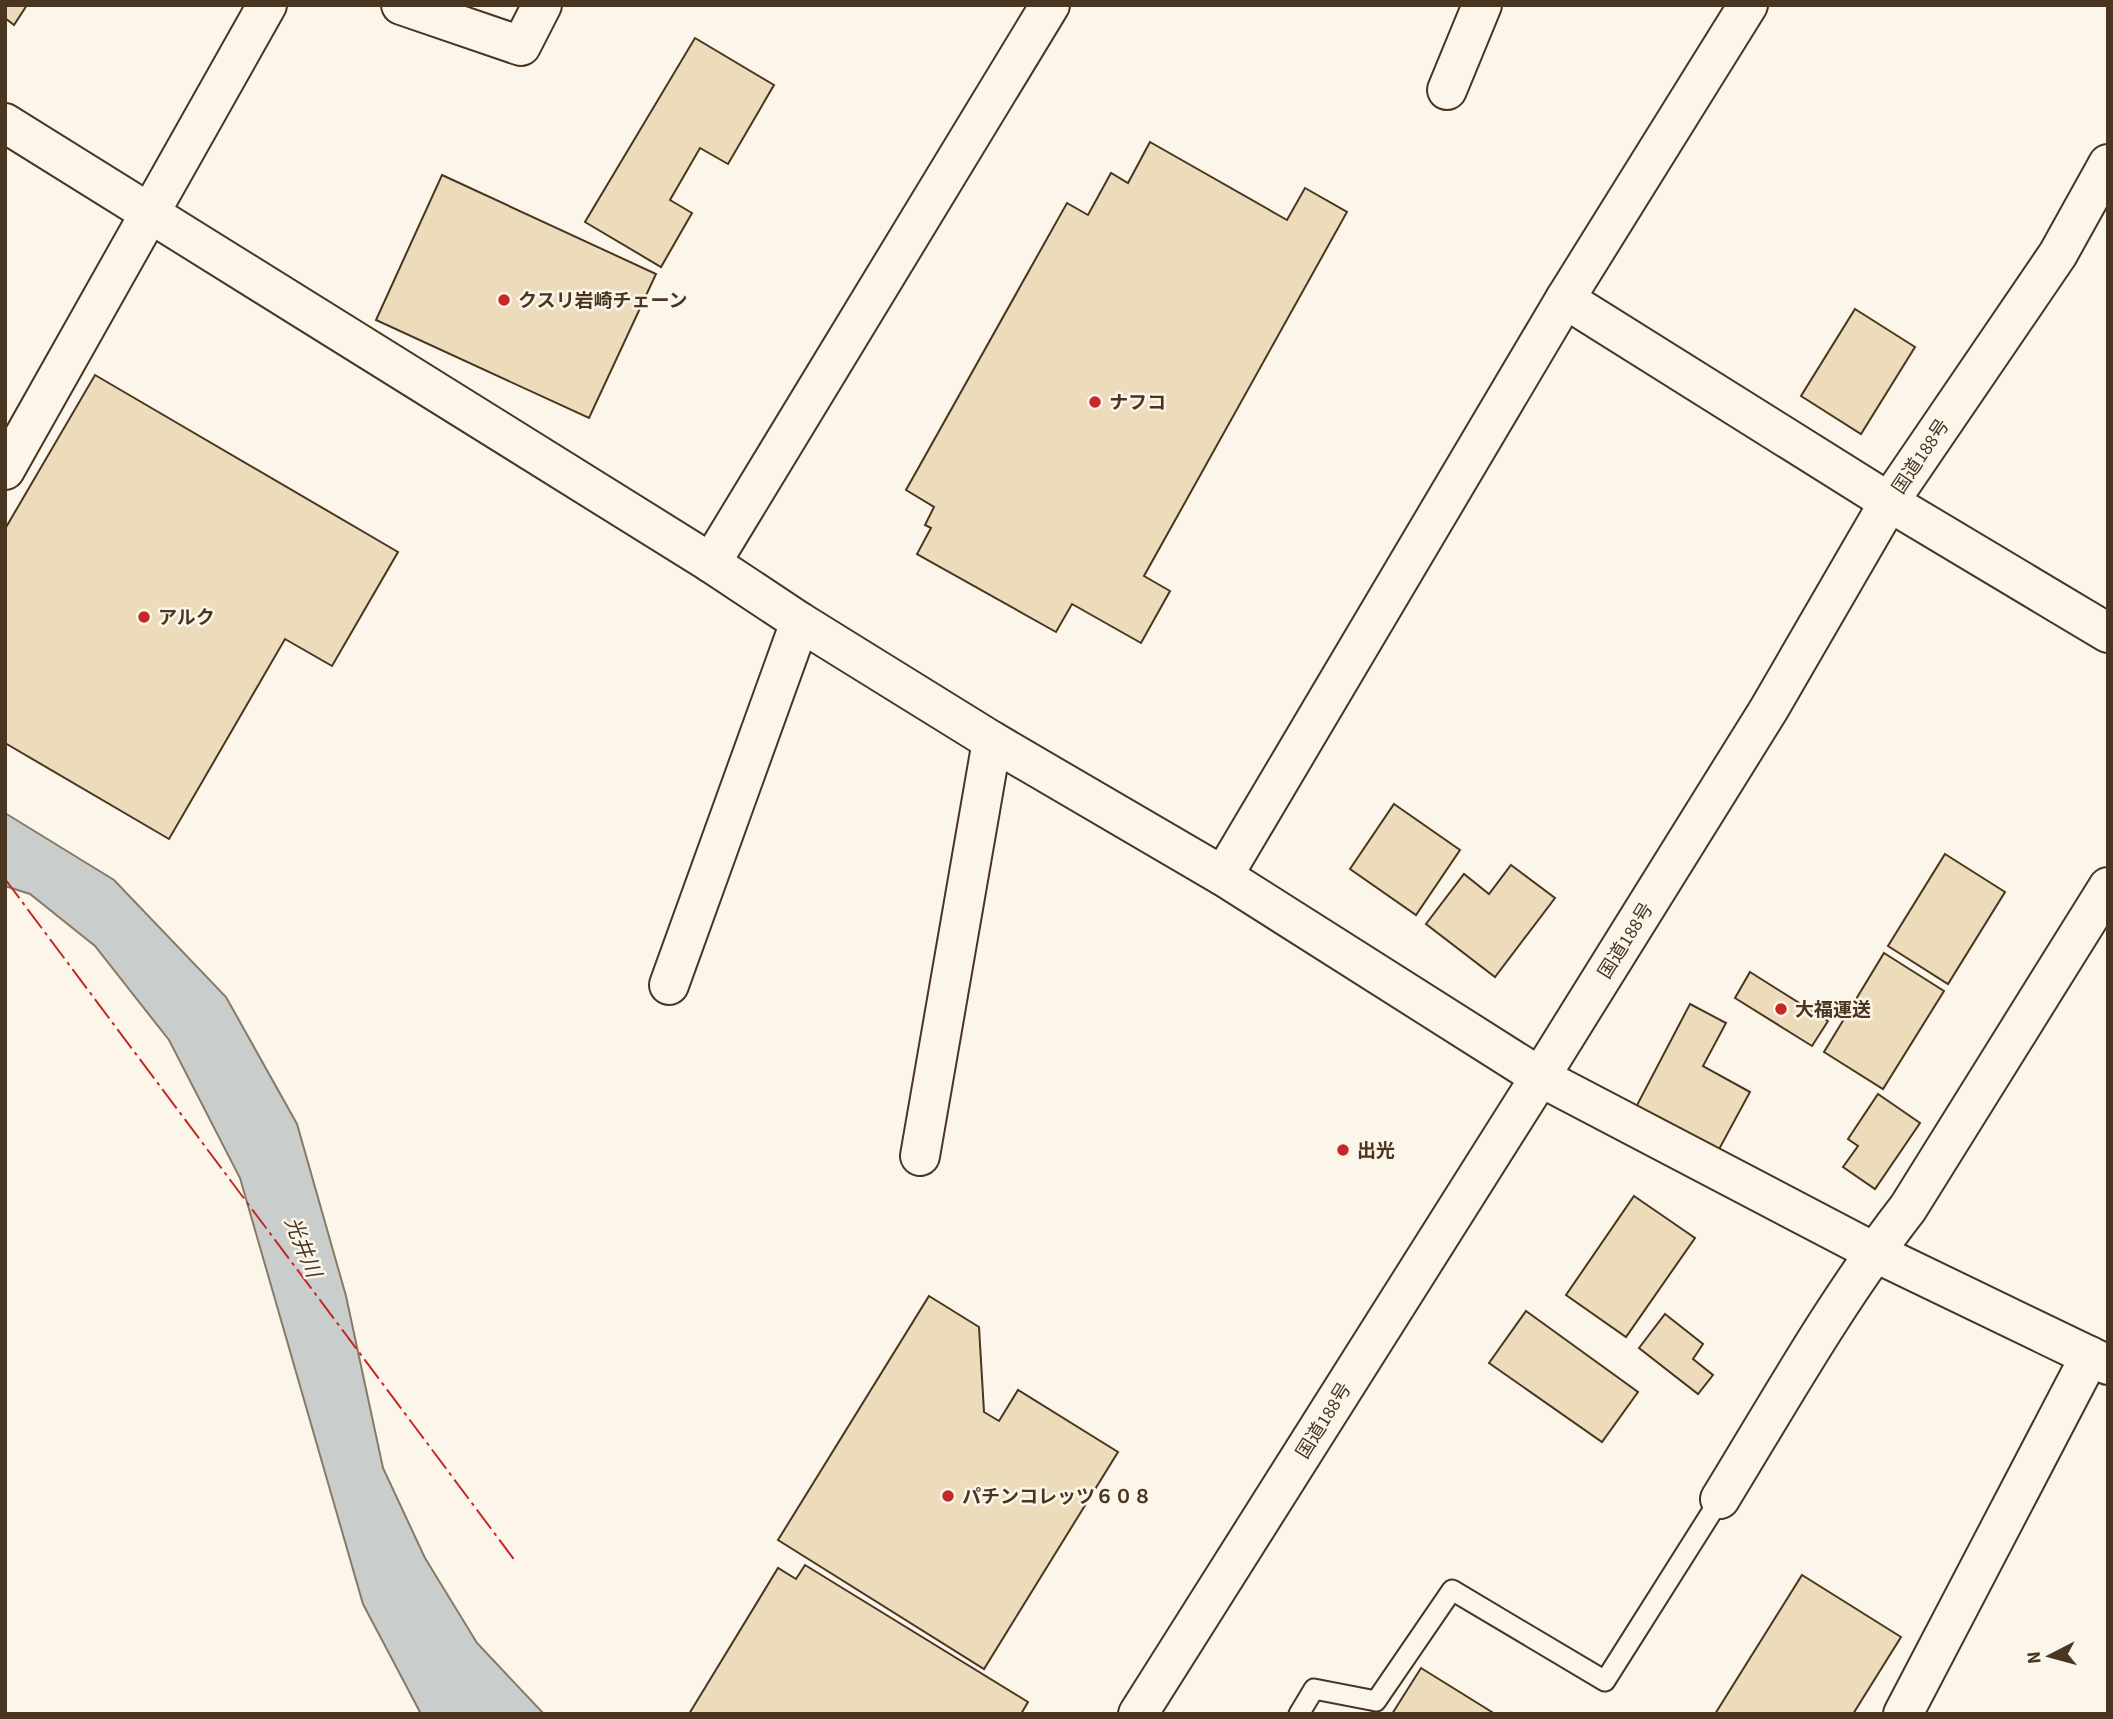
<svg xmlns="http://www.w3.org/2000/svg" width="2113" height="1719" font-family="'Source Sans 3','Noto Sans JP',sans-serif">
<style>
.water{fill:#c9cecd;stroke:#887966;stroke-width:2}
.building{fill:#ecdcbc;stroke:#4a3520;stroke-width:2}
.lines{fill:none;stroke-linecap:round;stroke-linejoin:round}
.service-casing{stroke:#4a3520;stroke-width:23}
.minor-casing{stroke:#4a3520;stroke-width:42}
.tertiary-casing{stroke:#4a3520;stroke-width:42}
.trunk-casing{stroke:#4a3520;stroke-width:42}
.service{stroke:#fbf6e9;stroke-width:19}
.minor{stroke:#fbf6e9;stroke-width:38}
.tertiary{stroke:#fbf6e9;stroke-width:38}
.trunk{stroke:#fbf6e9;stroke-width:38}
.power{stroke:#c62828;stroke-width:2;stroke-dasharray:24 5 3.5 5;stroke-linecap:butt}
.poi-dot{fill:#c62828;stroke:#fbf6e9;stroke-width:2.5}
.labels{text-anchor:middle;stroke-width:5;stroke-linejoin:round;paint-order:stroke}
.poi-label{font-size:19px;font-weight:bold;fill:#4a3520;stroke:#fbf6e9;text-anchor:start}
.street-label{font-size:19px;fill:#4a3520;stroke:#fbf6e9}
.water-label{font-size:21px;font-style:italic;fill:#4a3520;stroke:#fbf6e9}
</style>
<rect width="100%" height="100%" fill="#fbf6e9"/>
<path class="water" d="M5,813L114,880L226,997L297,1124L346,1296L383,1468L425,1558L477,1643L544,1714H421L363,1604L240,1178L169,1040L95,946L30,894L5,886Z"/>
<g class="building">
<path d="M5,5H27L14,25L5,18Z"/>
<path d="M695,38L774,85L728,164L700,148L670,200L692,213L661,267L585,222Z"/>
<path d="M1150,142L1287,220L1305,188L1347,212L1144,576L1170,591L1141,643L1072,604L1056,632L917,554L931,528L925,525L934,507L906,490L1067,203L1088,215L1111,173L1128,183Z"/>
<path d="M442,175L656,274L589,418L376,320Z"/>
<path d="M1855,309L1915,347L1861,434L1801,396Z"/>
<path d="M95,375L398,552L332,666L285,639L169,839L5,743V529Z"/>
<path d="M1394,804L1460,850L1416,915L1350,869Z"/>
<path d="M1945,854L2005,892L1948,984L1888,946Z"/>
<path d="M1511,865L1555,898L1495,977L1426,924L1464,874L1489,894Z"/>
<path d="M1884,953L1944,991L1883,1089L1824,1052Z"/>
<path d="M1750,972L1828,1021L1812,1046L1735,998Z"/>
<path d="M1690,1004L1726,1023L1703,1066L1750,1092L1717,1153L1635,1109Z"/>
<path d="M1878,1094L1920,1123L1875,1189L1843,1167L1858,1146L1848,1139Z"/>
<path d="M1634,1196L1695,1238L1626,1337L1566,1295Z"/>
<path d="M929,1296L979,1327L984,1412L999,1421L1018,1390L1118,1452L984,1669L778,1540Z"/>
<path d="M1526,1311L1638,1392L1602,1442L1489,1363Z"/>
<path d="M1665,1314L1703,1344L1693,1359L1713,1375L1698,1394L1639,1348Z"/>
<path d="M805,1565L1028,1702L1021,1714H689L778,1568L796,1579Z"/>
<path d="M1802,1575L1901,1637L1853,1714H1715Z"/>
<path d="M1421,1668L1495,1714H1392Z"/>
</g>
<g class="lines">
<g class="service-casing">
<path id="service" d="M1299,1714L1314,1689L1376,1701L1452,1590L1605,1681L1720,1499"/>
</g>
<g class="minor-casing">
<g id="minor">
<path d="M401,5L521,46L542,5"/>
<path d="M1447,90L1482,5"/>
<path d="M1565,299L1889,502L2108,633"/>
<path d="M5,470L267,5"/>
<path d="M711,563L1050,5"/>
<path d="M669,985L800,622"/>
<path d="M920,1156L992,741"/>
<path d="M1720,1499C1780,1401 1837,1299 1908,1208L2108,887"/>
<path d="M1903,1714L2090,1356"/>
</g>
</g>
<g class="tertiary-casing">
<g id="tertiary">
<path d="M5,123L711,563L800,622L992,741L1223,876L1540,1077L1874,1252L2108,1365"/>
<path d="M1223,876L1565,299L1748,5"/>
</g>
</g>
<g class="trunk-casing">
<path id="trunk" d="M1138,1714L1540,1077L1769,709L1889,502L2058,254L2108,164"/>
</g>
<use href="#service" class="service"/>
<use href="#minor" class="minor"/>
<use href="#tertiary" class="tertiary"/>
<use href="#trunk" class="trunk"/>
<path class="power" d="M5,879L516,1562"/>
</g>
<g class="poi-dot">
<circle cx="504" cy="300" r="7"/>
<circle cx="1095" cy="402" r="7"/>
<circle cx="144" cy="617" r="7"/>
<circle cx="1781" cy="1009" r="7"/>
<circle cx="1343" cy="1150" r="7"/>
<circle cx="948" cy="1496" r="7"/>
</g>
<g class="labels">
<g class="poi-label">
<text x="518" y="307">クスリ岩崎チェーン</text>
<text x="1109" y="409">ナフコ</text>
<text x="158" y="624">アルク</text>
<text x="1795" y="1016">大福運送</text>
<text x="1357" y="1157">出光</text>
<text x="962" y="1503">パチンコレッツ６０８</text>
</g>
<g class="street-label">
<text transform="translate(1920 456) rotate(-56)" y="7">国道188号</text>
<text transform="translate(1625 940) rotate(-58)" y="7">国道188号</text>
<text transform="translate(1323 1420) rotate(-58)" y="7">国道188号</text>
</g>
<g class="water-label">
<text transform="translate(303 1247) rotate(68)" y="7">光井川</text>
</g>
</g>
<rect width="2113" height="1719" fill="none" stroke="#4a3520" stroke-width="14"/>
<g transform="translate(2050 1656) rotate(264)" stroke="#fbf6e9" stroke-width="5" paint-order="stroke">
<path d="M0-5L12 26L0 18L-12 26Z" fill="#4a3520"/>
<text y="-10" font-size="19" font-weight="bold" text-anchor="middle" fill="#4a3520">N</text>
</g>
</svg>
